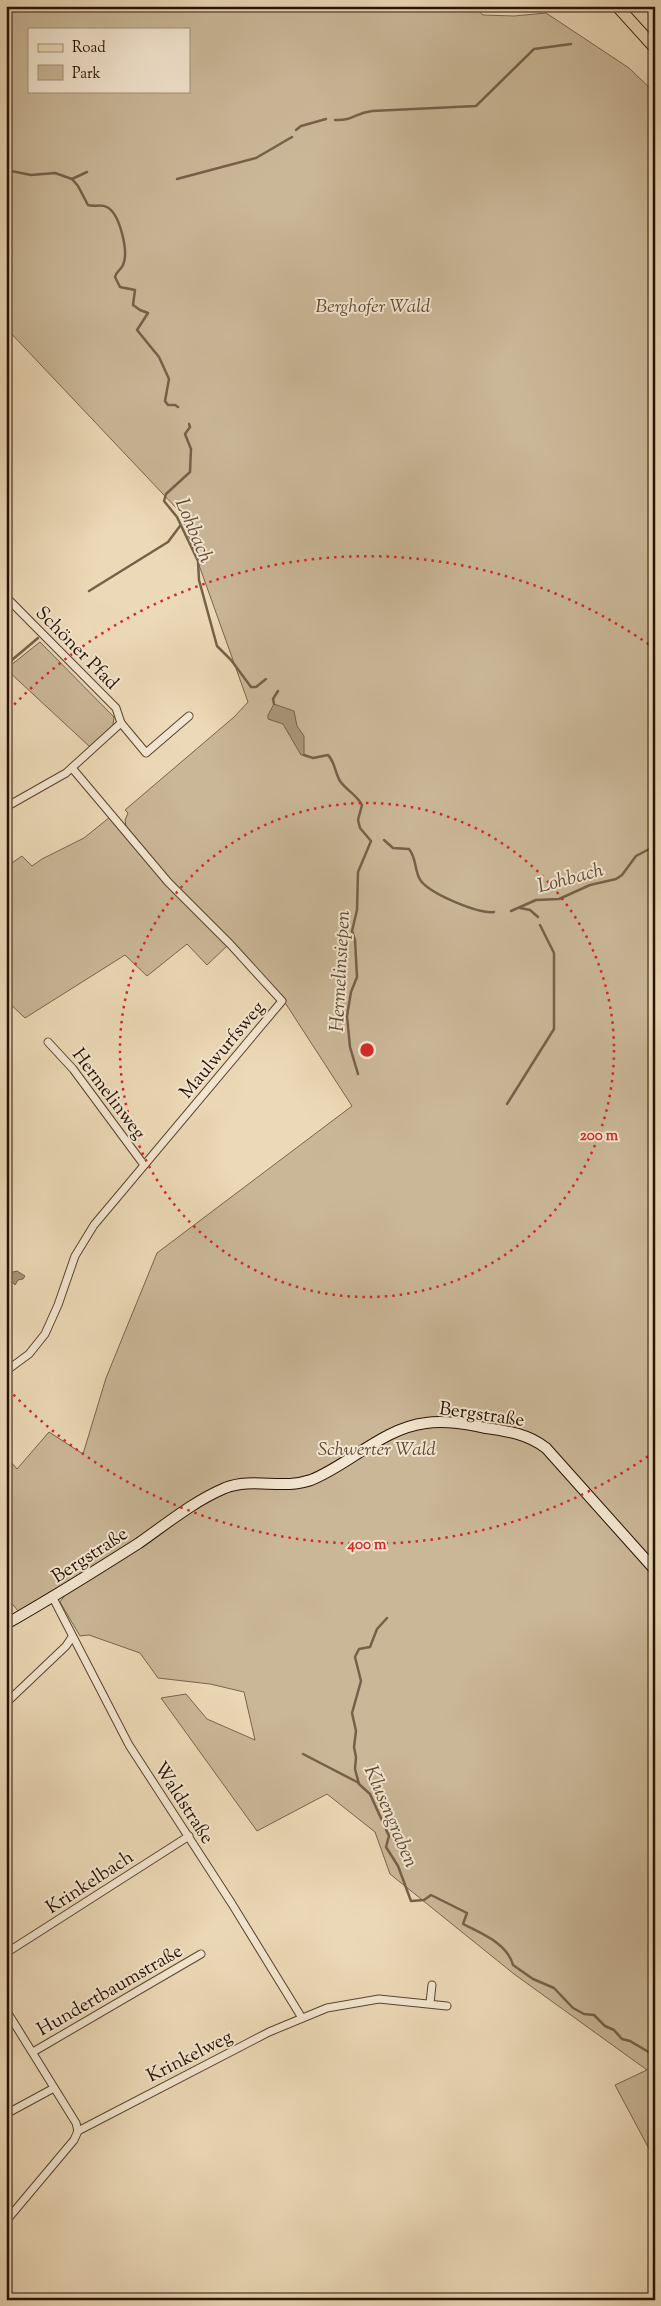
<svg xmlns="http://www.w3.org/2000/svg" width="661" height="2306" font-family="'Sorts Mill Goudy',serif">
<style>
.green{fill:#cab798;stroke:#78644c;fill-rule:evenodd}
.water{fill:#a99579;stroke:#756049}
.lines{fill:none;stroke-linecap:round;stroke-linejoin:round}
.stream{stroke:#756049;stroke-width:2.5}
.minor-casing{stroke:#58432e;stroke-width:9}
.secondary-casing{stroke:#261100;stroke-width:12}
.primary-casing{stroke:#261100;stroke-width:13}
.minor{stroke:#f3e6d0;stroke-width:7}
.secondary{stroke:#f3e6d0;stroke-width:10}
.primary{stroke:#ecd9b7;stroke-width:11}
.ring{fill:none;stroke:#d62828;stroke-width:2.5;stroke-dasharray:2.5 5}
.labels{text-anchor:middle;stroke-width:4;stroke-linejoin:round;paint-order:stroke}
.park-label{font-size:19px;font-style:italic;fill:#5f4b35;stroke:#f3e6d0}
.street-label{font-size:19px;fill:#261100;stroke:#f3e6d0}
.water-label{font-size:20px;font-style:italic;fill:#614c36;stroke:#f3e6d0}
.centre{fill:#d62828;stroke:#f3e6d0;stroke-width:2.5}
.ring-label{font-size:15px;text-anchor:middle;font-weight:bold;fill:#d62828;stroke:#f3e6d0;stroke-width:4;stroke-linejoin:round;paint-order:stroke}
</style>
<rect width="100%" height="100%" fill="#ecd9b7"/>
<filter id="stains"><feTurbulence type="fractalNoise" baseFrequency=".004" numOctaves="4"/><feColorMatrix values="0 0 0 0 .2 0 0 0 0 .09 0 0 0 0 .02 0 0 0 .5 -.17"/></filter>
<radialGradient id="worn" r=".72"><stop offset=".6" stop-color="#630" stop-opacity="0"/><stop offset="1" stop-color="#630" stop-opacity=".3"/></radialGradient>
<g class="green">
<path d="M6,6H473L483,15L514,16L546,13L629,68L655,93V172L649,182L655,185V2160L615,2085L647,2070L514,1974L390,1874L375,1832L327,1794L257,1831L161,1698L186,1694L207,1719L255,1740L244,1692L210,1684L158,1678L140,1653L89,1635L80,1636L60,1602L65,1595L60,1586L18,1611L6,1596V1456L17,1469L49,1432L83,1454L106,1378L157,1253L352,1106L284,1001L170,879L126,826L125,820L128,813L125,810L234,717L248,702L180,512L6,328ZM29,29H189V91H29Z"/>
<path d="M40,642L114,717L113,725L90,747L6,669Z"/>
<path d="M110,817L228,945L207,965L187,944L147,976L125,955L25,1018L6,1000V867L22,856L32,866L42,859L84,838Z"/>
</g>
<g class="water">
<path d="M274,704L294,711L297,726L304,736V755H301L283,724L268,719V715Z"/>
<path d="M17,1271L25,1276L23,1279L18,1280L15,1285L7,1276L9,1273Z"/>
</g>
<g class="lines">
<g class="stream">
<path d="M335,120C354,121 354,113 372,111L476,106L534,49L571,44"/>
<path d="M296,130L301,126L326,119"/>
<path d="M6,170L31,175L55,173L72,179L78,186L88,205C94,207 101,204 107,207C120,214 129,252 123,265C121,270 116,271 115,277L120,287L135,290L133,305L140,310L148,313L137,330L159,357L169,379L165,401L168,405H175L178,407"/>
<path d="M72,179L87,172"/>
<path d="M177,179L256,158L292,137"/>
<path d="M189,424L190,427L185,434L191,449L190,472L166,494L164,501L177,517L198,561L199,580L217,646L231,660L251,687H256L266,679"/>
<path d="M89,591L168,542L180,526"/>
<path d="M6,665L38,638"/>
<path d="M274,704L273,699L278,691"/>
<path d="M304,755L313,758L328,755C335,762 335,773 340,781C347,791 356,794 362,805L358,820L360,828L371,841L358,872L357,910L352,931L355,940L357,977L351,992L347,1016L350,1047L358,1074"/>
<path d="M384,840L393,848L409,849C417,858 414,872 421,881C431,894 478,914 494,912"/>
<path d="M520,908L530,910L538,917"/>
<path d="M511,911L536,900L559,899L590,885L616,879L622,875L636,856L655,846"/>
<path d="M507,1104L554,1029V953L540,925"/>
<path d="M387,1618L377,1629L370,1647L359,1649L355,1657L361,1681L352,1713L356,1731L354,1747L356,1757L355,1769L359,1784L370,1794L389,1836L386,1847L398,1866L411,1901L424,1900L431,1895L467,1913L463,1924C482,1934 507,1943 513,1965L533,1979L554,1988L573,2008L584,2014L594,2015L605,2026L614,2030L622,2039L630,2041L652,2054L655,2064"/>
<path d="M303,1754L359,1783"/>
</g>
<g class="minor-casing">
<g id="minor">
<path d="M6,597L116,708L121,723"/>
<path d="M121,723L146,753L189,716"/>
<path d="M6,807L66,773L121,723"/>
<path d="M48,1042L73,1069L144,1165"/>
<path d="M6,1371L29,1354L45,1334L58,1305L75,1256L94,1225L282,1001L230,944L168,882L72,768"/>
<path d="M53,1598L129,1745L232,1904L302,2018"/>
<path d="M6,1703L66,1646L72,1637"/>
<path d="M6,1953L189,1836"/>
<path d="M430,2003L432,1985"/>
<path d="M6,2010L76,2123L78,2131"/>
<path d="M33,2052L201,1954"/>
<path d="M6,2114L54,2088"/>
<path d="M6,2221L74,2140L78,2131L269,2032L327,2008L379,1999L447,2006"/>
</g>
</g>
<g class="secondary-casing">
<path id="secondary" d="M6,1624C52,1598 95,1571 139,1543C166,1524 194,1501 225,1488C253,1477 282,1490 311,1480C349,1465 383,1428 426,1423C445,1420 466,1424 486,1428C508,1431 528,1434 546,1448L655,1570"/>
</g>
<g class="primary-casing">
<path id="primary" d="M617,6L655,48"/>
</g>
<use href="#minor" class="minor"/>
<use href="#secondary" class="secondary"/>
<use href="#primary" class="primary"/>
</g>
<g class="ring">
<circle cx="367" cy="1050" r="247"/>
<path d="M654 1452A494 494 0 0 1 9 1390M9 710A494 494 0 0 1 654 648"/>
</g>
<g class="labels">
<g class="park-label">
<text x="373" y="312">Berghofer Wald</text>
<text x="377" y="1455">Schwerter Wald</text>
</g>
<g class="street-label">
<text transform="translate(78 647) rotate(45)" y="7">Schöner Pfad</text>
<text transform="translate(221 1049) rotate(-50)" y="7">Maulwurfsweg</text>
<text transform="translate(110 1093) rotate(53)" y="7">Hermelinweg</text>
<text transform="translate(482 1413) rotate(8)" y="7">Bergstraße</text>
<text transform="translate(89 1554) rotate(-33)" y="7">Bergstraße</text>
<text transform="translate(185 1802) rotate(57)" y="7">Waldstraße</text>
<text transform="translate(89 1881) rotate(-33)" y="7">Krinkelbach</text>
<text transform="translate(109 1989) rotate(-30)" y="7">Hundertbaumstraße</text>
<text transform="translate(189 2055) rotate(-27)" y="7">Krinkelweg</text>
</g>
<g class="water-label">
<text transform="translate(195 530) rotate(67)" y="7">Lohbach</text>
<text transform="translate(570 877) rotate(-15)" y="7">Lohbach</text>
<text transform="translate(339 971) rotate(-87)" y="7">Hermelinsiepen</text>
<text transform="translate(392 1816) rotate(67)" y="7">Klusengraben</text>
</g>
</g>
<circle cx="367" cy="1050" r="8" class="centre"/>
<g class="ring-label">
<text x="599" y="1140">200 m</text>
<text x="367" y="1549">400 m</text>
</g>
<rect width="661" height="2306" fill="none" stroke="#ecd9b7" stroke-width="25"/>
<rect x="8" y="8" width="646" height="2291" fill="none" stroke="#261100" stroke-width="2.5"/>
<rect x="12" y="12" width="636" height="2281" fill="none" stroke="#261100"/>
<rect x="28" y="28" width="162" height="65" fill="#f3e6d0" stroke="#a1917d"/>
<rect x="38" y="44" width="25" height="8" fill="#ecd9b7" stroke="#a1917d"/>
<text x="72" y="52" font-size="15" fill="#261100">Road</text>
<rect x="38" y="65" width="25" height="15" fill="#cab798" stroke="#a1917d"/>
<text x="72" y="78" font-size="15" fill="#261100">Park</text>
<rect width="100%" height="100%" filter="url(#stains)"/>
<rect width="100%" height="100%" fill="url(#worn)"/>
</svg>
